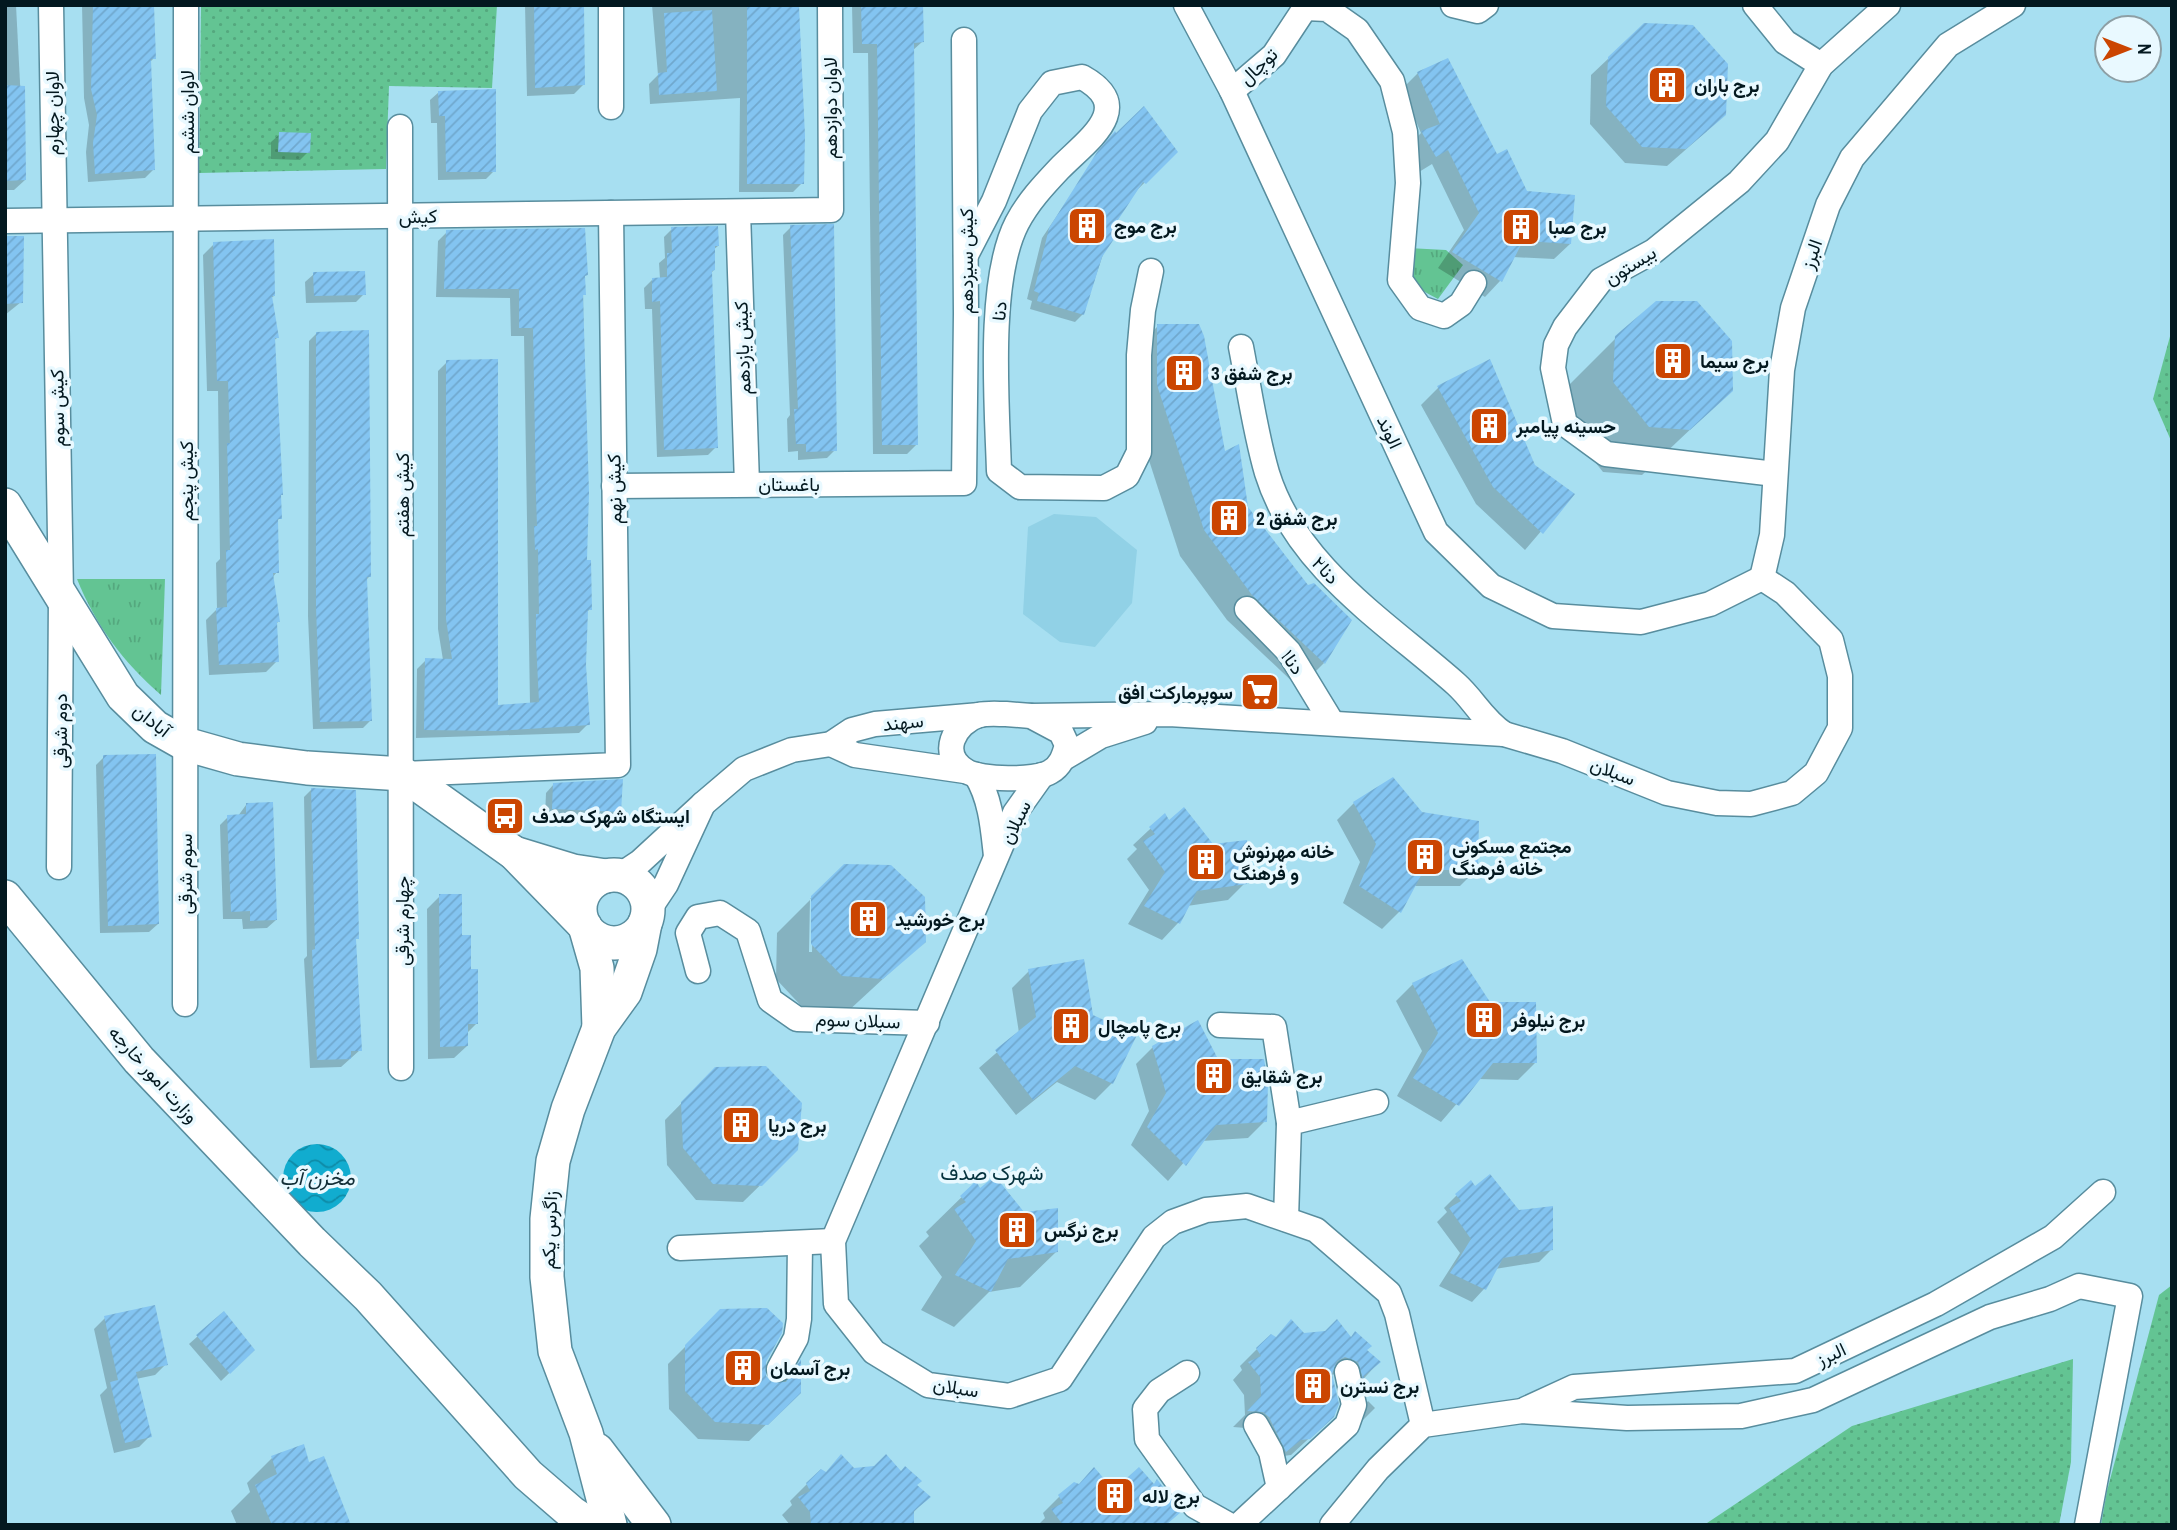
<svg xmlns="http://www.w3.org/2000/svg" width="2177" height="1530" font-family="'Archivo Narrow',Vazirmatn,sans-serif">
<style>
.built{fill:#91d1e6}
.grass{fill:url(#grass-tufts)}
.park{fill:url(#park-dots)}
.water{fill:url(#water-waves)}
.shadow{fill:#0003}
.building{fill:url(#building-hatch)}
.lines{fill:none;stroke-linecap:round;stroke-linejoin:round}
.street-casing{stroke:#588d9e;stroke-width:27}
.secondary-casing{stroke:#588d9e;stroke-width:36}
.street{stroke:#fff;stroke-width:24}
.secondary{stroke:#fff;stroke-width:33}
.labels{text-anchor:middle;stroke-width:7;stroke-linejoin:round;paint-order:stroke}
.street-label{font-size:19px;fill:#03181f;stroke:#e9f9ff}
.poi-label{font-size:19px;font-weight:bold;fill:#03181f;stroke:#e9f9ff;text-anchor:start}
.neighbourhood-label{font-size:21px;fill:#06333e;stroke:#e9f9ff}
.water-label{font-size:21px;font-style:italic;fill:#132e37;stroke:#e9f9ff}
</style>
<defs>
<pattern id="grass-tufts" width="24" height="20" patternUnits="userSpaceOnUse" patternTransform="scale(1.75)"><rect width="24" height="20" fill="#63c493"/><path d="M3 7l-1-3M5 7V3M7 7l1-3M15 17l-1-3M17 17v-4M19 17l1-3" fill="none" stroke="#54a87e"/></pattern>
<pattern id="park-dots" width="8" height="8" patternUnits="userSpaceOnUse" patternTransform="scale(1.75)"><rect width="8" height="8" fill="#63c493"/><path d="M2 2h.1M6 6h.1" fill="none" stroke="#54a87e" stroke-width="1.8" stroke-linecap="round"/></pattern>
<pattern id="water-waves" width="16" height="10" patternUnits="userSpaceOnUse" patternTransform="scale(1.75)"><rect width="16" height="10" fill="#11accf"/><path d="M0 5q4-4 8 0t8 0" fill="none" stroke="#0e8ba7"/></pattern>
<pattern id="building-hatch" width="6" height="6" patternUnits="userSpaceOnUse" patternTransform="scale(1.75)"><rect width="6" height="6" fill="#83c4f1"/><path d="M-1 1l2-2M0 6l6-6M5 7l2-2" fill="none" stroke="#70a8ce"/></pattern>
</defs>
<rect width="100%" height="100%" fill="#a7dff1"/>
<path class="built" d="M1054,514L1096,517L1137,550L1132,603L1095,647L1060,642L1023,614L1028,527Z"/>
<g class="grass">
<path d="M1408,248L1446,250L1463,265L1438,299C1412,287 1407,276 1408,248Z"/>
<path d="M77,579H165L161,695C123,662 96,626 77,579Z"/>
</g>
<g class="park">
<path d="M201,5H497L492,88L389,86L386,169L199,173Z"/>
<path d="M2172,329V443L2153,399Z"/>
<path d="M2172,1285V1525H2101L2107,1491L2159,1295Z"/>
<path d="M2073,1359L2071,1462L2059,1525H1704L1852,1426Z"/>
</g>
<circle class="water" cx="317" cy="1178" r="34"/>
<g class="shadow">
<path d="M5,5H16L25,180L14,190H5Z"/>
<path d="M82,5H153L154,58L149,63L153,170L145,178L88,182L86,152L89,125L84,98Z"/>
<path d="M525,5H583V85L574,94L527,96Z"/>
<path d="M652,5H796L802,183L793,192H739L740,98L650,104L649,84L658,75Z"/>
<path d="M852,5H921L922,42L912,51L917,444L907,454H873L868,53H853Z"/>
<path d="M1609,58L1707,131L1667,166L1625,163L1590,124L1591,75Z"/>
<path d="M1447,60L1496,157L1570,244L1554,259L1513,257L1500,281L1485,297L1438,268L1464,230L1432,164L1419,172L1406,148L1421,133L1402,89L1418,73Z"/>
<path d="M439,92L494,171L486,179L438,180L437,123H431L430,100Z"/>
<path d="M280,134L308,152L300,160L271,159V142Z"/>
<path d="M1107,141L1176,152L1136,191L1114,222L1083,314L1075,322L1030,309L1032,301L1027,299L1042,238Z"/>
<path d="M791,227L835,450L827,458L798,460V451L788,452L787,419L790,415L783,235Z"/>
<path d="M672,229L718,246L713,250L714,270L711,273L716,447L708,455L657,457L652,309H645L644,288L652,280L660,279L659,263L665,258L664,237Z"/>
<path d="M447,232L583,278L585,562L590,609L586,613L585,665L588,724L579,733L416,738L417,669L426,660H443L438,629V371L447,362L497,707L530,705L524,336H511L510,298L436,297L438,241Z"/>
<path d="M5,238L21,302L5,315Z"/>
<path d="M214,244L274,296L271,298L277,338L273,341L280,518L276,522L277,572L272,578L279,621L275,625L277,661L266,672L209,675L206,620L217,609L216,563L220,559L218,391H207L203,255Z"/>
<path d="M314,274L364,294L356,302L306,303L305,282Z"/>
<path d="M1158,326L1324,663L1299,688L1227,620L1180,556L1133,411V351Z"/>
<path d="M317,333L369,577L366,580L371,720L363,728L313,729L308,616L309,341Z"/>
<path d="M1617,337L1731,391L1642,475L1603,472L1568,428L1570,384Z"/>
<path d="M1489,362L1533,466L1572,495L1525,550L1476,504L1421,405L1438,388Z"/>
<path d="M104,757L158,924L149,932L100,933L96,765Z"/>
<path d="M554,784L619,811L611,820L545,816L546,793Z"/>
<path d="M312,789L357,938L354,941L360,1050L341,1067L310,1068L304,959L307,956L304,797Z"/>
<path d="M1354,803L1421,814L1477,869L1460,886H1413L1399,912L1382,929L1343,903L1360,862L1337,820Z"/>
<path d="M246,805L276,920L267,928L243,929L242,919H223L220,825L228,817L238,816Z"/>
<path d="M1164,816L1245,883L1228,900L1187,906L1178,923L1162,940L1128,924L1149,890L1127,859L1137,849L1133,845Z"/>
<path d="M845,866L924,941L846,1013L806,1011L776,979L777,933L810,900L809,952H812L813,899H810Z"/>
<path d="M440,896L460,936L470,971L477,1023L466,1034L467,1046L454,1058L428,1059L427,909Z"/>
<path d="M1029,971L1092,1016L1112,1083L1095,1100L1057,1082L1016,1115L979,1068L1019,1033L1012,988Z"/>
<path d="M1413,984L1489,1003L1535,1063L1518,1080L1478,1079L1441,1122L1397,1096L1422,1051L1396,1001Z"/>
<path d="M1153,1047L1217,1061L1265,1121L1248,1138L1202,1141L1168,1181L1131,1145L1149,1111L1136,1064Z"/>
<path d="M715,1069L797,1149L743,1202L696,1200L667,1165L665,1120Z"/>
<path d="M1470,1182L1551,1250L1539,1262L1495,1269L1484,1289L1472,1302L1439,1286L1460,1253L1437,1222L1447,1212L1444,1208Z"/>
<path d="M975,1184L1056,1252L1020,1287L989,1292L954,1327L921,1310L942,1277L919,1246L929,1236L926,1232Z"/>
<path d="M721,1311L770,1383H782L799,1364L781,1410L749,1441L698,1439L669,1409L668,1364Z"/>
<path d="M224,1313L253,1350L221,1381L189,1344Z"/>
<path d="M105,1318L166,1364L155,1375L136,1379L150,1436L139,1447L114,1453L100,1395L107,1388L94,1329Z"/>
<path d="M1303,1335L1350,1338L1378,1363L1347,1397L1345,1385L1335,1374L1331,1375L1319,1429L1291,1455L1283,1456L1246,1428L1233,1427L1245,1415L1244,1395L1233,1380L1242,1370L1240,1366L1257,1349L1275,1338Z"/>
<path d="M1368,1401L1375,1408L1358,1425L1352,1418Z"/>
<path d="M272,1458L307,1464L349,1525H237L231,1511L250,1492L247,1483Z"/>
<path d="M853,1470L915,1485L928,1497L912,1514V1525H790L782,1515L792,1505L790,1501L807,1484L825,1473Z"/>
<path d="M1106,1482L1166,1525H1038L1045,1518L1043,1513L1060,1496L1078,1486Z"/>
</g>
<g class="building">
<path d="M93,5H154L156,59H151L155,170L95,174L93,143L97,115L91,89Z"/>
<path d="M534,5H584L585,85L535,88Z"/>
<path d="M861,5H923L924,42L914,43L918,445H882L877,44H862Z"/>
<path d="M799,6L805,136L804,184H747V7Z"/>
<path d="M712,10L717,91L659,95L658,73L667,72L664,13Z"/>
<path d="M1644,23L1693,25L1728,64L1726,115L1686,149L1642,147L1606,106L1608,57Z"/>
<path d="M1448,58L1497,154L1507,149L1527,191L1575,195L1571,244L1523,241L1502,282L1452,252L1479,213L1448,150L1436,157L1421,131L1440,124L1417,72Z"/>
<path d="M5,85L25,86L26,180L5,181Z"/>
<path d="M496,89V172H446L445,116H439L438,91Z"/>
<path d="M1144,106L1178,152L1146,184L1143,182L1116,223L1114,230L1118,233L1102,257L1084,315L1037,301L1039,293L1034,291L1049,228L1097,152L1115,131L1116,133Z"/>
<path d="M279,132L311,133L310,153L278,152Z"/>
<path d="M834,224L837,451L806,452V444H796L794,409H798L790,225Z"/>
<path d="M718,226L719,246H715V270L712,271L718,448L664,450L660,301L652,302V278L667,277V253H672L671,227Z"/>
<path d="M585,228L588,275L585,276L586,295H583L589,493L587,560H591L592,610H588L586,665L590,725L498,731L424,730L425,658L452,659L446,619V360L498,359V705L539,702L536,642V614H539L538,549L535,550L534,526H537L536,497L533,328H519V289H444L446,230Z"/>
<path d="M5,236H24L23,303L5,304Z"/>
<path d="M274,239L275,296H272L279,338H275L283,495H281L282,519H278L279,573H273L280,622H277L279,662L219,665L216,608L227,607L226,550H230L227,443H230L228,381H217L213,242Z"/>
<path d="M365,271L366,295L314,296L313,272Z"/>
<path d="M1656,301H1697L1732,341L1733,391L1690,430L1649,427L1613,382L1615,336Z"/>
<path d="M1157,324H1199L1204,336L1225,451L1239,444L1248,507L1308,585L1314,583L1352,620L1325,664L1252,595L1204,530L1157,385Z"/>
<path d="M369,330L371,577H367L372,721L320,722L316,607V332Z"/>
<path d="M1490,359L1535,465L1575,494L1543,534L1493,487L1437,386Z"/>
<path d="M156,754L159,924L108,926L103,755Z"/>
<path d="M1393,777L1422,812L1479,821L1478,870H1424L1401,913L1359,886L1376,844L1353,802Z"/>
<path d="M623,779L621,812L552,809L553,783Z"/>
<path d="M311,788L356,790L359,939H356L362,1051H351V1059L317,1060L312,950L315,949Z"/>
<path d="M273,802L277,920L250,921V911L231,912L227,815L246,814V803Z"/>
<path d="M1184,807L1213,844L1247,840V884L1197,891L1180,924L1144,906L1165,872L1143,841L1155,834L1149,827L1165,813L1169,820Z"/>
<path d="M844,864L891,865L925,897L926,942L883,979L842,976L811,944V896Z"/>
<path d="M439,894H462V935H471V969H478V1024H468V1046L440,1047Z"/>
<path d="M1084,959L1093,1015L1137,1035L1113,1084L1075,1066L1033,1100L995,1050L1036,1017L1028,969Z"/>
<path d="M1462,959L1490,1002H1536L1537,1063H1493L1459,1106L1413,1078L1438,1033L1412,983Z"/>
<path d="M1198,1020L1218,1059H1264L1268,1082L1267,1122L1216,1125L1186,1166L1147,1127L1166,1093L1152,1046Z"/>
<path d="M766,1066L802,1103L798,1150L762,1186L713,1184L683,1148L681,1102L715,1067Z"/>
<path d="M1490,1174L1519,1210L1553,1206V1250L1503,1258L1486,1290L1450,1273L1471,1239L1449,1208L1461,1201L1455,1194L1471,1180L1475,1186Z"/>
<path d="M995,1176L1024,1212L1058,1208V1252L1008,1259L991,1292L955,1275L976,1241L954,1209L966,1202L960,1196L976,1181L980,1188Z"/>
<path d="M155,1305L168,1365L136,1372L152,1437L125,1443L110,1382L118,1380L104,1316Z"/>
<path d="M767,1308L783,1323L782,1333L766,1362V1376L772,1382H786L801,1359V1393L768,1425L715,1422L685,1391V1345L720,1309Z"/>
<path d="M224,1311L255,1350L230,1374L196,1335Z"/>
<path d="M1291,1319L1304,1333L1325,1331L1337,1319L1351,1337L1355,1331L1372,1346L1367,1350L1381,1362L1364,1376V1382L1358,1362L1345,1357L1337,1361L1332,1374L1339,1404L1334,1417L1310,1439L1301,1440L1286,1452L1269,1417L1263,1412L1247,1411L1261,1396L1260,1377L1248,1362L1261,1356L1256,1348L1271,1334L1276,1337Z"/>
<path d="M304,1444L309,1462L324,1456L351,1525H272L255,1485L277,1474L271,1456Z"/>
<path d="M841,1454L854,1468L874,1466L886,1454L901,1471L905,1466L922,1481L917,1485L931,1497L914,1511V1525H811L810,1512L798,1497L810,1491L806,1483L821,1469L826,1472Z"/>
<path d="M1094,1467L1106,1481L1127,1478L1139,1467L1154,1484L1157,1479L1181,1512L1166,1525H1063L1051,1509L1063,1503L1058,1495L1074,1482L1079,1484Z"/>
</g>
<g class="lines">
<g class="street-casing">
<g id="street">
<path d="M51,5L61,596L59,867"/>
<path d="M611,5V107"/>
<path d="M1186,5L1232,91L1436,532L1491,586L1553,616L1641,622L1710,604L1762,578"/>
<path d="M1305,5V8L1327,9L1357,30L1392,81L1405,132L1408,183L1400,280L1420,308L1444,316L1461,304L1474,283"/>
<path d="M1453,5L1478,11L1486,5"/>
<path d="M1755,5L1785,42L1821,65"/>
<path d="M1232,91L1274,55L1307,5"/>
<path d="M400,127L401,1068"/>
<path d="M738,212L747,484"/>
<path d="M5,221L831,210L830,5"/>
<path d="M966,255L994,201L1030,111L1052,83L1082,77C1138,108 1086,141 1059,169C1043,186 1028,202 1017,223C987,281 997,405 999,471L1020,487L1104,488L1127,476L1139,452V355L1143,310L1151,271"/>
<path d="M1241,347C1249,388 1255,432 1267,473C1296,567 1386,622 1456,684C1474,700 1482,719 1504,734"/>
<path d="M1775,474L1606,454L1565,424L1553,368L1556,345L1565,327L1601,280L1654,251L1739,182L1777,141L1821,65L1888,5"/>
<path d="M614,486L964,483L966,314L964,40"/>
<path d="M1762,578L1772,535L1782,370L1793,308L1828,205L1852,158L1948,45L2013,5"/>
<path d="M1247,609L1289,652L1331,721"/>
<path d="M1006,714L1031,716L1061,732L1067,745C1064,756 1061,766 1050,772C1035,781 981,780 966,771C938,755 954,723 979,715C987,713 998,714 1006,714Z"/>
<path d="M1031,716L1169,714L1504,734L1562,751L1667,793L1717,803L1751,804L1792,793L1816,773L1840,728V676L1831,640L1785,593L1762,578"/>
<path d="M831,744L855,755L965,771"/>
<path d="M1064,758L1101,736L1145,722"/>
<path d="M403,774L618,765L611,213"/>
<path d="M976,775C991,799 993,829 996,856"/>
<path d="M1042,775L1015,813L833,1241L836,1304L874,1352L928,1385L1009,1396L1060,1379L1154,1237L1173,1222L1206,1210L1247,1206L1316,1230L1389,1293L1397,1314L1423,1425"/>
<path d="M703,804L744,769L792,750L831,744L852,730L875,724L980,715"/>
<path d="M619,876L640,862L703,804L666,884L648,911"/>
<path d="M698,971L688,933L698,917L720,913L748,931L770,1000L797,1019L927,1023"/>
<path d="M185,1004L186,5"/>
<path d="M1220,1025L1274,1027L1289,1123"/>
<path d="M1286,1219L1289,1123L1376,1102"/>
<path d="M680,1248L833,1241"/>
<path d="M779,1369L796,1338L799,1319L800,1245"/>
<path d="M1187,1373L1159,1391L1145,1409L1147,1439L1195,1506L1229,1525"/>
<path d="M1526,1409L1574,1387L1795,1371L1936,1304L2053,1237L2103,1192"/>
<path d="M1256,1425L1271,1452L1279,1488"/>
<path d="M1239,1525L1347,1425L1354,1405L1347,1372"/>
<path d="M1332,1525L1378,1469L1423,1425L1522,1411L1627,1418L1741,1416L1813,1400L1990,1317L2050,1299L2079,1286L2130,1296L2087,1525"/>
</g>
</g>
<g class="secondary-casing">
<g id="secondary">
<path d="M5,505L123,696L155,727L185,744L238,759L307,768L403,774L514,853L585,926L597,968L599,1028"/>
<path d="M514,853L573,871L606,876"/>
<circle cx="614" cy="909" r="34"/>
<path d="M5,897L139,1060L312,1242L368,1296L528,1475L572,1513L590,1525"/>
<path d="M597,1450L654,1525"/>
<path d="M610,1525L586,1433L555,1351L547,1277V1219L553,1161L568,1109L599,1028L625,992L640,949L645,923"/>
</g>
</g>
<use href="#street" class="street"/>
<use href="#secondary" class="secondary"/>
</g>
<defs>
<g id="building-square" transform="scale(2.0125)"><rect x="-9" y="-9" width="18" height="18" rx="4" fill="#cb4501" stroke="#e9f9ff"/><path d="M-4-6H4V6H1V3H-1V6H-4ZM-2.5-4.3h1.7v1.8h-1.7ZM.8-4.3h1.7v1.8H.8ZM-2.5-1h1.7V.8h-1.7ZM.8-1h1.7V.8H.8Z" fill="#fff"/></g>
<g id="supermarket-square" transform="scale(2.0125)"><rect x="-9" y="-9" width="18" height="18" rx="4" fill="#cb4501" stroke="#e9f9ff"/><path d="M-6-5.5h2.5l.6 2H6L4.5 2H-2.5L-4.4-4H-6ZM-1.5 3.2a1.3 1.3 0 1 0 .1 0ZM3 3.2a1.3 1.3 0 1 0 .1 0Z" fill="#fff"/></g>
<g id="bus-square" transform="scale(2.0125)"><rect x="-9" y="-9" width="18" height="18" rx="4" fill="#cb4501" stroke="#e9f9ff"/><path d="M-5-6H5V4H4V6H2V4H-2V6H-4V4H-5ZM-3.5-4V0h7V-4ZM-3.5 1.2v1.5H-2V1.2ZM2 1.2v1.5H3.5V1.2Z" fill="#fff"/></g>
</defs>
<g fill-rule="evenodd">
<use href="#building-square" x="1667" y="85"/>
<use href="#building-square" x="1087" y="226"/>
<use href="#building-square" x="1521" y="227"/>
<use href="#building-square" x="1673" y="361"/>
<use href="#building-square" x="1184" y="373"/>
<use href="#building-square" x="1489" y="426"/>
<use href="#building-square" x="1229" y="518"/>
<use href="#supermarket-square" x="1260" y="692"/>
<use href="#bus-square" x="505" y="816"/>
<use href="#building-square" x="1425" y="857"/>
<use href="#building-square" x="1206" y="862"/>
<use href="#building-square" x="868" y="919"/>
<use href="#building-square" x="1484" y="1020"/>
<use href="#building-square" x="1071" y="1026"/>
<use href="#building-square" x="1214" y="1076"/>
<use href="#building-square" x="741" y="1125"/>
<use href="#building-square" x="1017" y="1230"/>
<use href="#building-square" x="743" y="1368"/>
<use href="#building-square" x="1313" y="1386"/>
<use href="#building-square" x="1115" y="1496"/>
</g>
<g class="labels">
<g class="street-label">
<text transform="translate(1258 66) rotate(-43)" y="7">توچال</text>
<text transform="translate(830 108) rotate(-90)" y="7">لاوان دوازدهم</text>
<text transform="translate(187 112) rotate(-90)" y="7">لاوان ششم</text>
<text transform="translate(52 113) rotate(-90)" y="7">لاوان چهارم</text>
<text transform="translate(418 216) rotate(-1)" y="7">کیش</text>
<text transform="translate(1811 254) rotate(-71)" y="7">البرز</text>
<text transform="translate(966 261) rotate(-90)" y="7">کیش سیزدهم</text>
<text transform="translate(1630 265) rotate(-32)" y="7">بیستون</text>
<text transform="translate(999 311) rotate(-84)" y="7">دنا</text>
<text transform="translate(742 348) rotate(-92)" y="7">کیش یازدهم</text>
<text transform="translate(57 408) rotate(-91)" y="7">کیش سوم</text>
<text transform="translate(1390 432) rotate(65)" y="7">الوند</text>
<text transform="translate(186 481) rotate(-90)" y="7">کیش پنجم</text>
<text x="789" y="491">باغستان</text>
<text transform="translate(614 489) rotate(-91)" y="7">کیش نهم</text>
<text transform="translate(402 495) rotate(-90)" y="7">کیش هفتم</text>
<text transform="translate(1326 570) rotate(47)" y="7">دنا۲</text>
<text transform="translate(1293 662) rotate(55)" y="7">دنا۱</text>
<text transform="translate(152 720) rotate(38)" y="7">آبادان</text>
<text transform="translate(903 722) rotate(-6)" y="7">سهند</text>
<text transform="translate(60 731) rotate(-90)" y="7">دوم شرقی</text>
<text transform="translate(1613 771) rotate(21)" y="7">سبلان</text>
<text transform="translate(1015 822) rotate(-63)" y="7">سبلان</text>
<text transform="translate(185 874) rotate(-90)" y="7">سوم شرقی</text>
<text transform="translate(402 921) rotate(-90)" y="7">چهارم شرقی</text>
<text transform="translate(858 1020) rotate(2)" y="7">سبلان سوم</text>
<text transform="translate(154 1074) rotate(48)" y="7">وزارت امور خارجه</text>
<text transform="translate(549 1230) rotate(-88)" y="7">زاگرس یکم</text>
<text transform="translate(1831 1354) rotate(-25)" y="7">البرز</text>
<text transform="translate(956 1387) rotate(9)" y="7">سبلان</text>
</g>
<g class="poi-label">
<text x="1694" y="92">برج باران</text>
<text x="1114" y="233">برج موج</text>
<text x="1548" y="234">برج صبا</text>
<text x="1700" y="368">برج سیما</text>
<text x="1211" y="380">برج شفق 3</text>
<text x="1516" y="433">حسینه پیامبر</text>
<text x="1256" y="525">برج شفق 2</text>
<text x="1233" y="699" text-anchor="end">سوپرمارکت افق</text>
<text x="532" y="823">ایستگاه شهرک صدف</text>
<text x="1452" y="853">مجتمع مسکونی<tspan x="1452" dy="22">خانه فرهنگ</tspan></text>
<text x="1233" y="858">خانه مهرنوش<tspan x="1233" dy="22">و فرهنگ</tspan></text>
<text x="895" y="926">برج خورشید</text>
<text x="1511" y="1027">برج نیلوفر</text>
<text x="1098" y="1033">برج پامچال</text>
<text x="1241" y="1083">برج شقایق</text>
<text x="768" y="1132">برج دریا</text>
<text x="1044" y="1237">برج نرگس</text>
<text x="770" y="1375">برج آسمان</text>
<text x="1340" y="1393">برج نسترن</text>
<text x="1142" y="1503">برج لاله</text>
</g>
<g class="neighbourhood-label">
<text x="992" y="1180">شهرک صدف</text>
</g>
<g class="water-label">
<text x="317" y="1185">مخزن آب</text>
</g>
</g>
<rect width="2177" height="1530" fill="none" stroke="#03181f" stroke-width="14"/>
<g transform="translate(2128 49) rotate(90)"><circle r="33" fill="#e9f9ff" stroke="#8d9fa5" stroke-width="2"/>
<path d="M0-5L12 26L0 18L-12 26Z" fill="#cb4501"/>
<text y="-10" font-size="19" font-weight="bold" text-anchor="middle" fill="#03181f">N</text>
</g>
</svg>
